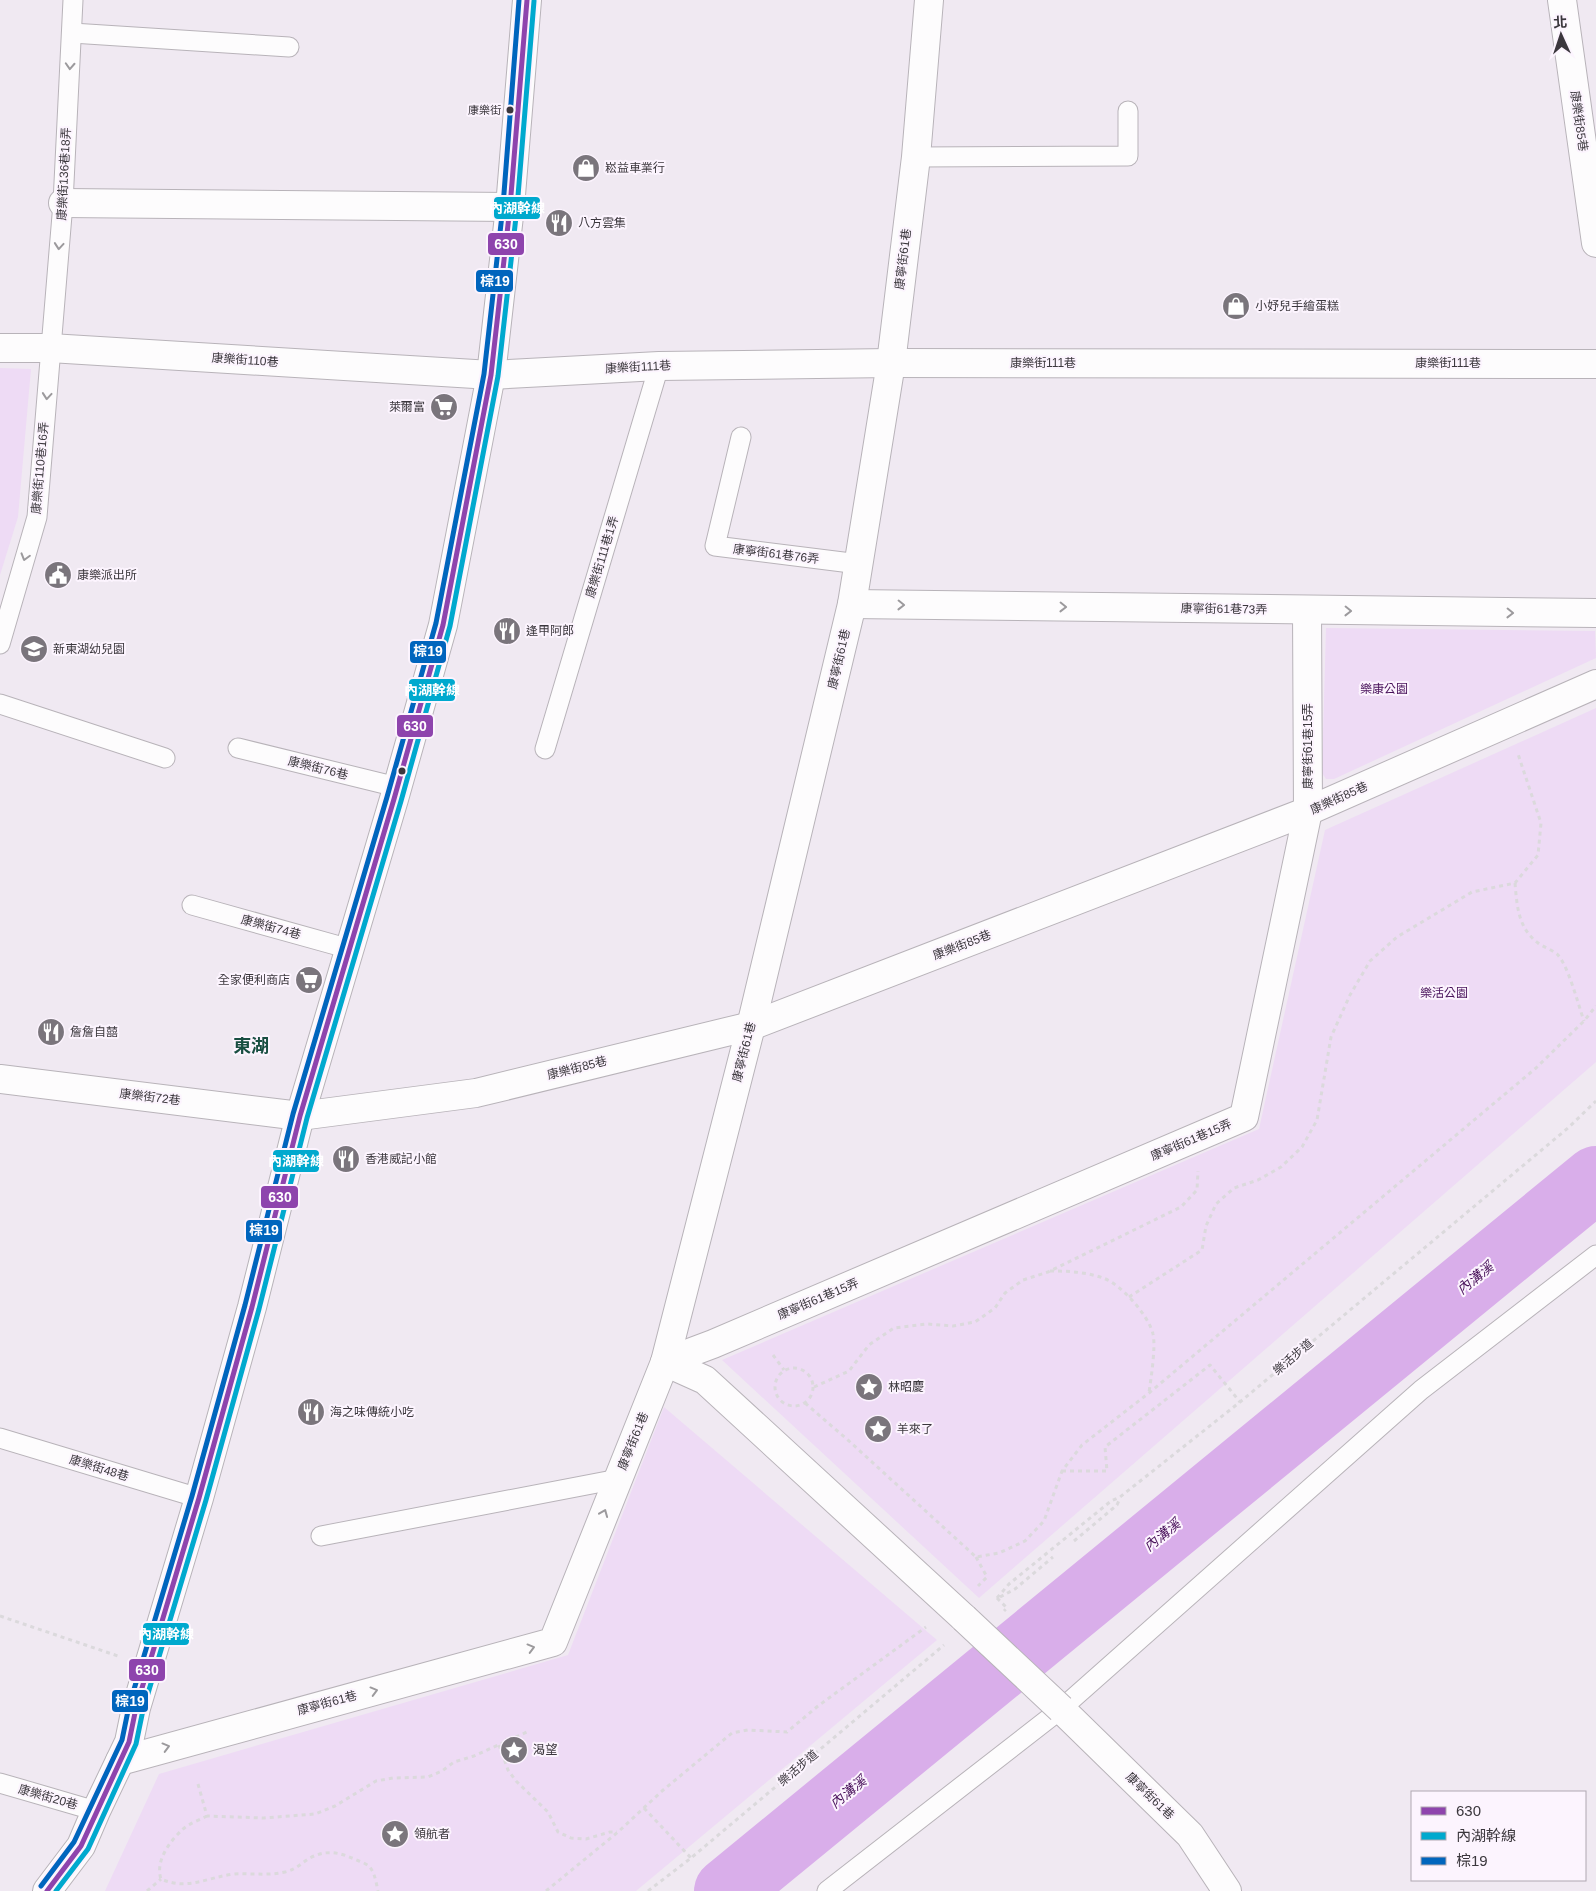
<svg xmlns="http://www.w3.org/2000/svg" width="1596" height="1891" font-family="Arial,'Noto Sans TC',sans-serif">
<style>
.green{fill:#eedbf5}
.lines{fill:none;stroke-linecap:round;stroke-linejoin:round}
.river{stroke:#d9aeea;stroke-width:66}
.service-casing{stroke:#b8b3b9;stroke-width:21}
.minor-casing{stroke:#b8b3b9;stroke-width:30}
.tertiary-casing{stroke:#b8b3b9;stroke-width:30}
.path{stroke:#dbd9dc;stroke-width:3;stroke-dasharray:4 4;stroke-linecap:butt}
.service{stroke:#fdfcfd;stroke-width:19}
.minor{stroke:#fdfcfd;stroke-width:28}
.tertiary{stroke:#fdfcfd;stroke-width:28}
.minor-bridge-casing{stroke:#b8b3b9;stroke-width:30;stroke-linecap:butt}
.minor-bridge{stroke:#fdfcfd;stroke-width:28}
.bus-1-casing{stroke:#fcf4fe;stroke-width:9}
.bus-2-casing{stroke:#fcf4fe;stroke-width:9}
.bus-3-casing{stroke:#fcf4fe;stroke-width:9}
.bus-1{stroke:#8e44ad;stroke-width:5}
.bus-2{stroke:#00a9ce;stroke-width:5}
.bus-3{stroke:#0065bd;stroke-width:5}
.oneway{stroke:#9c9a9d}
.bus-dot{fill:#3b373d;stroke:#fcf4fe;stroke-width:2}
.labels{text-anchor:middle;stroke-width:4;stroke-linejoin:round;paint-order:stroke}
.bus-label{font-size:11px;fill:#3b373d;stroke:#fcf4fe;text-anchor:end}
.street-label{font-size:12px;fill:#3b373d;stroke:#fcf4fe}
.poi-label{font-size:12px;fill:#3b373d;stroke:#fcf4fe;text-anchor:start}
.park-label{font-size:12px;fill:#471059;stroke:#fcf4fe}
.water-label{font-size:14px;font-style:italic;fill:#4a135c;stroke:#fcf4fe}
.district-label{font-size:18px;font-weight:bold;fill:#184e41;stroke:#fcf4fe}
.line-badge{stroke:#fcf4fe;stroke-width:2}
.badge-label{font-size:14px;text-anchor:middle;font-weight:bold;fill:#fff}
</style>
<rect width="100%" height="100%" fill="#f0e9f2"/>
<g class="green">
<path d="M0,368L31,369L18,517L0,575Z"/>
<path d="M1326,628L1595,631L1596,658L1334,779H1326L1322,773Z"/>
<path d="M1596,708V1062L979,1598L722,1360L1259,1129L1325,830Z"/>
<path d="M664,1407L937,1640L636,1891H105L159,1774L568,1655Z"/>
</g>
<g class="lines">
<path class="river" d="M727,1891L1596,1179"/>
<g class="service-casing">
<g id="service">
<path d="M72,33L289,47"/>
<path d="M916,157L1128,156V111"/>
<path d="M741,437L715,546L859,564"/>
<path d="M0,644L37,517L63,203L73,0"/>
<path d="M0,704L165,758"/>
<path d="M238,748L397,787"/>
<path d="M545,749L659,366"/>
<path d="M192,905L350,949"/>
<path d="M0,1438L199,1498"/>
<path d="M321,1536L618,1479"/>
<path d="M0,1783L96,1811"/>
<path d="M827,1891L1061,1709L1421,1390L1596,1255"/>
</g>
</g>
<g class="minor-casing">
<g id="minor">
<path d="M1562,0L1596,243"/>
<path d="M63,203L510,207"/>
<path d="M0,348H50L491,375L659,366L891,363L1596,364"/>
<path d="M852,604L1596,613"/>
<path d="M0,1079L300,1116L476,1093L751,1026L1308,811L1596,684"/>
<path d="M665,1362L713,1344L1244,1117L1308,811L1307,610"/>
<path d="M665,1362L705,1380L964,1618"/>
<path d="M1061,1709L1190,1835L1227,1891"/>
<path d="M120,1761L553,1642L665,1362L751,1026L852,604L891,363L916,157L929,0"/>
</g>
</g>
<g class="tertiary-casing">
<path id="tertiary" d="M47,1891L81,1846L96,1811L129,1742L136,1708L199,1498L252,1307L300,1116L394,799L443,625L491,375L510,207L527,0"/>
</g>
<g class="path">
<path d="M1515,883C1517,906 1518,928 1538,943C1543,947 1553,950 1558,955C1569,968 1578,1004 1584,1021"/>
<path d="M1050,1271C1068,1271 1086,1272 1103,1278C1121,1284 1149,1316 1153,1334C1156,1346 1151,1379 1149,1392"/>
<path d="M1129,1297L1202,1250L1206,1226L1216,1204L1234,1188L1258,1180L1281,1167L1302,1147L1317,1120L1331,1037L1350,995L1370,961L1397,937L1472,892L1515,883L1538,855L1541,823L1518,754"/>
<path d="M773,1355L784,1370"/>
<circle cx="794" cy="1387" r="19"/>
<path d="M814,1387L849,1371L869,1345L894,1328L927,1324L953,1326L975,1322L995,1308L1005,1293L1023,1280L1048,1272L1181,1207L1197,1190L1198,1171"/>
<path d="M805,1403L849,1441L976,1557L999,1553L1025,1541L1044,1521L1062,1471L1082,1445L1149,1393L1536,1068L1584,1021L1596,1006"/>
<path d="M1062,1471H1107L1105,1447L1210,1365L1240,1402"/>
<path d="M1074,1541L1117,1505L1120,1498"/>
<path d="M976,1557L987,1577L978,1586"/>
<path d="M1000,1597L1015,1589L1053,1557"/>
<path d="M997,1598L1009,1584L1111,1501L1120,1497L1240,1402L1568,1128L1596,1101"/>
<path d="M997,1598L1007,1608L1004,1611"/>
<path d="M0,1616L118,1656"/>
<path d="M499,1745L508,1770L516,1781L548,1812L558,1832L571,1838L586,1839L610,1832H617"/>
<path d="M198,1784L207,1816L264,1818L315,1814L335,1806L376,1781L393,1778L428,1777L442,1771L454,1762L474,1756L527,1732"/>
<path d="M644,1808L691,1858"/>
<path d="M207,1816C199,1820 188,1824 182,1830C169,1842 155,1862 161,1879C188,1891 207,1877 235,1874C251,1873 268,1876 285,1872C298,1869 304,1860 314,1856C331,1849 343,1854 359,1861C362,1862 366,1864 369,1866C375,1873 376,1882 378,1891"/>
<path d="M147,1891L161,1879"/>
<path d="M546,1891L618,1832L662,1791L732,1733L748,1730L787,1732L818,1706L926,1627"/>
<path d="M648,1891L691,1858L944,1645"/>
</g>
<use href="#service" class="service"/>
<use href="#minor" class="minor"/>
<use href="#tertiary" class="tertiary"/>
<g class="minor-bridge-casing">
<path id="minor-bridge" d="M964,1618L1061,1709"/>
</g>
<use href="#minor-bridge" class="minor-bridge"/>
<g class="bus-1-casing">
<path id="bus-1" d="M47,1891L81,1846L129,1742L136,1708L199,1498L252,1307L300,1116L394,799L443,625L491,375L510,207L527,0"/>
</g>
<g class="bus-2-casing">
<path id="bus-2" d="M56,1891L88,1849L136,1744L143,1710L206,1500L259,1309L307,1118L401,801L450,626L498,376L517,208L534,1"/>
</g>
<g class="bus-3-casing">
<path id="bus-3" d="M41,1886L74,1842L122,1740L129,1706L192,1496L245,1305L293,1114L387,797L436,623L484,374L503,206L519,0"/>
</g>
<use href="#bus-1" class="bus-1"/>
<use href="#bus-2" class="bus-2"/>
<use href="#bus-3" class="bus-3"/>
</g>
<defs><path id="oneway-chevron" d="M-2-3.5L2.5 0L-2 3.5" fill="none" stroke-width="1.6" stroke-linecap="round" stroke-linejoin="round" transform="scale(1.25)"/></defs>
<g class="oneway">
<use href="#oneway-chevron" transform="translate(70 66) rotate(93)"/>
<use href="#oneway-chevron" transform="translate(59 246) rotate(95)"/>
<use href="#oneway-chevron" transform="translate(47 396) rotate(95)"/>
<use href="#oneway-chevron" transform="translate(25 557) rotate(106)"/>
<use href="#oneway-chevron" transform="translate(901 605) rotate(1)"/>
<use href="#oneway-chevron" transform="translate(1063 607) rotate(1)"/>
<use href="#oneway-chevron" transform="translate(1348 611) rotate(1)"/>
<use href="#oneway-chevron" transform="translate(1510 613) rotate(1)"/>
<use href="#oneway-chevron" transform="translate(604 1513) rotate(-68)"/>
<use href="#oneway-chevron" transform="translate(531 1648) rotate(-15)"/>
<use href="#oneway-chevron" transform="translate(374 1691) rotate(-15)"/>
<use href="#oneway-chevron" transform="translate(166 1747) rotate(-15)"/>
</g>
<defs>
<g id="shop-disc" transform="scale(1.4375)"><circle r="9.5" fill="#7a757c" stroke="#fcf4fe"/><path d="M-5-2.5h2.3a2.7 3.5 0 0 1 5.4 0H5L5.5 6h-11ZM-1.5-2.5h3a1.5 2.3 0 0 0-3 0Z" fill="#fff"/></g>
<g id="restaurant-disc" transform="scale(1.4375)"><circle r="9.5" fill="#7a757c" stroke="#fcf4fe"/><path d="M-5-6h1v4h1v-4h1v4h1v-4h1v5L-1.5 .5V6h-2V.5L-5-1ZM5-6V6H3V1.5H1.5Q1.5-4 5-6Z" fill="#fff"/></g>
<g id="supermarket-disc" transform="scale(1.4375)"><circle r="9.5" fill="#7a757c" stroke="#fcf4fe"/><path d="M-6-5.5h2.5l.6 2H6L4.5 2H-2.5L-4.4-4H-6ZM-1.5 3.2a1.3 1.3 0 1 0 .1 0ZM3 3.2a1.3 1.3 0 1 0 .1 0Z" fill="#fff"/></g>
<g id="civic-disc" transform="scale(1.4375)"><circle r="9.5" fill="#7a757c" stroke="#fcf4fe"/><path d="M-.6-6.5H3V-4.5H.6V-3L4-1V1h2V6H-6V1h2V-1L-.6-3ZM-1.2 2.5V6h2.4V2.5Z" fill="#fff"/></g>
<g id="school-disc" transform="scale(1.4375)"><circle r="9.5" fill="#7a757c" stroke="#fcf4fe"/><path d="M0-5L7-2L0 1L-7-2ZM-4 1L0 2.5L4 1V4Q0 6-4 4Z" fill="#fff"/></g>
<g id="sight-disc" transform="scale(1.4375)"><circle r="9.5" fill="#7a757c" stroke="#fcf4fe"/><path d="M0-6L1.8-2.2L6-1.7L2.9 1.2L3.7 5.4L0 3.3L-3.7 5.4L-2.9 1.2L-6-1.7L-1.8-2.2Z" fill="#fff"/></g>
</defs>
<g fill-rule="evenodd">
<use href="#shop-disc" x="586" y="168"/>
<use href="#restaurant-disc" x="559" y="223"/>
<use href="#shop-disc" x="1236" y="306"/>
<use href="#supermarket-disc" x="444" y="407"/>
<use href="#civic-disc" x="58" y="575"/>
<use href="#restaurant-disc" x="507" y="631"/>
<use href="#school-disc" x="34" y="649"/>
<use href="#supermarket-disc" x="309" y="980"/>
<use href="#restaurant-disc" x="51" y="1032"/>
<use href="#restaurant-disc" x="346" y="1159"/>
<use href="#sight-disc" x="869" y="1387"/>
<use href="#restaurant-disc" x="311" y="1412"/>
<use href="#sight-disc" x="878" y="1429"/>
<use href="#sight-disc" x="514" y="1750"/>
<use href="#sight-disc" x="395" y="1834"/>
</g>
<g class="bus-dot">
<circle cx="510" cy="110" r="4.5"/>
<circle cx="402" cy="771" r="4.5"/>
</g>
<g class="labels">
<g class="bus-label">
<text x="501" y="114">康樂街</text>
</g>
<g class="street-label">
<text transform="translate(1579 121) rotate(82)" y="4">康樂街85巷</text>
<text transform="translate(64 174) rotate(-87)" y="4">康樂街136巷18弄</text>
<text transform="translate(903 259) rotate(-83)" y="4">康寧街61巷</text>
<text transform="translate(245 360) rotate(4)" y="4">康樂街110巷</text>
<text x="1043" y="367">康樂街111巷</text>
<text x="1448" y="367">康樂街111巷</text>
<text transform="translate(638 367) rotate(-3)" y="4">康樂街111巷</text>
<text transform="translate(40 468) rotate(-85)" y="4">康樂街110巷16弄</text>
<text transform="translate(776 554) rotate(7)" y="4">康寧街61巷76弄</text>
<text transform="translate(602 557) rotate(-73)" y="4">康樂街111巷1弄</text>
<text transform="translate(1224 609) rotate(1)" y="4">康寧街61巷73弄</text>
<text transform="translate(839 659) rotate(-77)" y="4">康寧街61巷</text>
<text transform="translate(1308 746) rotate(-90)" y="4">康寧街61巷15弄</text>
<text transform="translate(318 768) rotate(14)" y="4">康樂街76巷</text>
<text transform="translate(1339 798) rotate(-24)" y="4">康樂街85巷</text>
<text transform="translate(271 927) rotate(15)" y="4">康樂街74巷</text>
<text transform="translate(962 945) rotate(-21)" y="4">康樂街85巷</text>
<text transform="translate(744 1052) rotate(-76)" y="4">康寧街61巷</text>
<text transform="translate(577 1068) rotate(-14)" y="4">康樂街85巷</text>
<text transform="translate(150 1097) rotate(7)" y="4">康樂街72巷</text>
<text transform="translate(1191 1140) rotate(-23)" y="4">康寧街61巷15弄</text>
<text transform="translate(818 1299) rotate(-23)" y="4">康寧街61巷15弄</text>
<text transform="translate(1293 1357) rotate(-40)" y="4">樂活步道</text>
<text transform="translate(633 1441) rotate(-68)" y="4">康寧街61巷</text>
<text transform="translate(99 1468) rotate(17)" y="4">康樂街48巷</text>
<text transform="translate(327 1703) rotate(-15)" y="4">康寧街61巷</text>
<text transform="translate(798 1768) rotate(-40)" y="4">樂活步道</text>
<text transform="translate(1150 1796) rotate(44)" y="4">康寧街61巷</text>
<text transform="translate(48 1797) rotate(16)" y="4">康樂街20巷</text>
</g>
<g class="poi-label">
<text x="605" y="172">崧益車業行</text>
<text x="578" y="227">八方雲集</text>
<text x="1255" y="310">小妤兒手繪蛋糕</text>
<text x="425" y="411" text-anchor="end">萊爾富</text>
<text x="77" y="579">康樂派出所</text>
<text x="526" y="635">逢甲阿郎</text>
<text x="53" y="653">新東湖幼兒園</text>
<text x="290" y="984" text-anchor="end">全家便利商店</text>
<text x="70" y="1036">詹詹自囍</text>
<text x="365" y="1163">香港威記小館</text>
<text x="888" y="1391">林昭慶</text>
<text x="330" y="1416">海之味傳統小吃</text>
<text x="897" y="1433">羊來了</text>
<text x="533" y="1754">渴望</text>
<text x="414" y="1838">領航者</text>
</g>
<g class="park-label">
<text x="1384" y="693">樂康公園</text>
<text x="1444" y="997">樂活公園</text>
</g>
<g class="water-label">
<text transform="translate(1475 1278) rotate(-39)" y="5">內溝溪</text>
<text transform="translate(1162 1535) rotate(-39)" y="5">內溝溪</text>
<text transform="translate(848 1792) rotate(-39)" y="5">內溝溪</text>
</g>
<g class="district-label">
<text x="251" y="1052">東湖</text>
</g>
</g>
<g class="line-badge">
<rect x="493" y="196" width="48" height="24" rx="5" fill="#00a9ce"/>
<rect x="487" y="232" width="38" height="24" rx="5" fill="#8e44ad"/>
<rect x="475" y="269" width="39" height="24" rx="5" fill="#0065bd"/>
<rect x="409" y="640" width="38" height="24" rx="5" fill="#0065bd"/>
<rect x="408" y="678" width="48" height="24" rx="5" fill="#00a9ce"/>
<rect x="396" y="714" width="38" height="24" rx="5" fill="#8e44ad"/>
<rect x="272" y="1149" width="48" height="24" rx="5" fill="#00a9ce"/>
<rect x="260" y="1185" width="39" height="24" rx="5" fill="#8e44ad"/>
<rect x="245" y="1219" width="38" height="24" rx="5" fill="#0065bd"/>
<rect x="142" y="1622" width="48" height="24" rx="5" fill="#00a9ce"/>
<rect x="128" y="1658" width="38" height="24" rx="5" fill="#8e44ad"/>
<rect x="111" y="1689" width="38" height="24" rx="5" fill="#0065bd"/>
</g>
<g class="badge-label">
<text x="517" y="213">內湖幹線</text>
<text x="506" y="249">630</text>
<text x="495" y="286">棕19</text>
<text x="428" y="656">棕19</text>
<text x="432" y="695">內湖幹線</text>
<text x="415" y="731">630</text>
<text x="296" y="1166">內湖幹線</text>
<text x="280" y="1202">630</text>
<text x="264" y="1235">棕19</text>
<text x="166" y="1639">內湖幹線</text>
<text x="147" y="1675">630</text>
<text x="130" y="1706">棕19</text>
</g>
<rect x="1411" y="1791" width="175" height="90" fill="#fcf4fe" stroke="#afa8b1"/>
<rect x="1421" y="1807" width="25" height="8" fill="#8e44ad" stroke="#afa8b1"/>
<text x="1456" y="1816" font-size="15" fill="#3b373d">630</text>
<rect x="1421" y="1832" width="25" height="8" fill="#00a9ce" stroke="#afa8b1"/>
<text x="1456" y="1841" font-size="15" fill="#3b373d">內湖幹線</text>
<rect x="1421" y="1857" width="25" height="8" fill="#0065bd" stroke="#afa8b1"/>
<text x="1456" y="1866" font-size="15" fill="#3b373d">棕19</text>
<g transform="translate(1561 35) rotate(357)" stroke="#fcf4fe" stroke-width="4" paint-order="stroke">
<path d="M0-4L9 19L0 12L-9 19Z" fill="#3b373d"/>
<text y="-8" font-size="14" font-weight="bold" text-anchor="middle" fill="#3b373d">北</text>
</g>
</svg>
